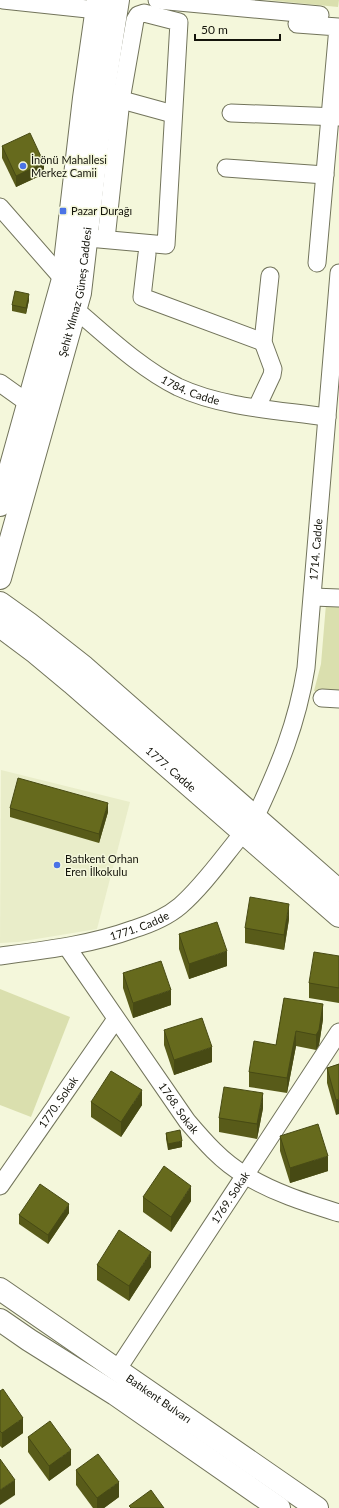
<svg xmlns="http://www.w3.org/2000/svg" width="339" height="1508" font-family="Lato,sans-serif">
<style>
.built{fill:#e9edc9}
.green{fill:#dadfae}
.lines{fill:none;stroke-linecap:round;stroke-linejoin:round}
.minor-casing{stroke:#72745b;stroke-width:19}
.major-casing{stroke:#72745b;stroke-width:24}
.minor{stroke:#fff;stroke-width:17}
.major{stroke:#fff;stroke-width:22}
.wall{fill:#585b19}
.shaded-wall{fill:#474a14}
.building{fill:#666a1d;stroke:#474a14}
.poi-dot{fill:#4b73e6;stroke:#f4f7db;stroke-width:1.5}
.labels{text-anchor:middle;stroke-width:3;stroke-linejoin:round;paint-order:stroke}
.poi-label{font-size:11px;fill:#14140b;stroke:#f4f7db;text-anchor:start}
.street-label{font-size:11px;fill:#14140b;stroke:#f4f7db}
</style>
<rect width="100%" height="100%" fill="#f4f7db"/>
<path class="built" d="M1,770L130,802L97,929L18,942L0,943Z"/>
<g class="green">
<path d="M267,0H339L338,7Z"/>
<path d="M326,604L339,605V693L314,691L321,664Z"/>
<path d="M0,989L70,1017L31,1117L0,1105Z"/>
</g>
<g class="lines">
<g class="minor-casing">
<g id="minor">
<path d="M3,0L97,10"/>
<path d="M157,0L320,15"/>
<path d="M297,24L338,27L317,263"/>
<path d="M111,97L173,114"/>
<path d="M231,113L339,117"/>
<path d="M226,168L325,175"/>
<path d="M0,207L63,279"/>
<path d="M88,238L166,245L179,22L144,13L138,15L135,20L121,100L106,239"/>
<path d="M147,254L142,297L263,342"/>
<path id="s1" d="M76,310C108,337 140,368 178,387C223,408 279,410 327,417"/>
<path d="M0,383L28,403"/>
<path d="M257,407L272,375L273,369L263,342L270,276"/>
<path d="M313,597L339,598"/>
<path d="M322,698L339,699"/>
<path id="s2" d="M255,818C279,767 297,724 306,668L339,273"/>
<path id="s3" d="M67,947L187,1121C204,1141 222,1162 245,1175C274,1193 307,1203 339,1213"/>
<path id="s4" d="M0,956C46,950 90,945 134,929C150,924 167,917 180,906C204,885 223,857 243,833"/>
<path id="s5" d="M0,1186L116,1019"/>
<path id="s6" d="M121,1364L339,1032"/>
</g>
</g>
<g class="major-casing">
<g id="major">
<path d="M0,505L63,279L84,98L98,0"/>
<path id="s7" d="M0,578L80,293L103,95L118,0"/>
<path d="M0,603L28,623L84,667L339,891"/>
<path id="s8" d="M0,626L36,653L72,683L339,916"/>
<path id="s9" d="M0,1289L317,1508"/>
<path d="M0,1320L29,1340L115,1394L279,1508"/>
</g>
</g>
<use href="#minor" class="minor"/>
<use href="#major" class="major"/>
</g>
<g class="wall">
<path d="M2,146L44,174L16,187L2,158Z"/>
<path d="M29,300L26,314L12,311V305Z"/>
<path d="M10,808L108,812L99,843L10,817Z"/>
<path d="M289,919L284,950L245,943V928Z"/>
<path d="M179,934L227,966L189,979L179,949Z"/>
<path d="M339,956V1003L309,998V983Z"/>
<path d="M123,973L171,1005L133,1018L123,988Z"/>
<path d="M284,998L323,1019L319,1045L316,1050L296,1046L287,1093L249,1087V1072L276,1045Z"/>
<path d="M164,1030L212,1062L174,1075L164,1045Z"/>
<path d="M339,1064L336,1115L327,1083V1068Z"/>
<path d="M91,1102L142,1105L121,1137L91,1117Z"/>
<path d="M263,1108L257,1139L219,1132V1118Z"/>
<path d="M166,1133L182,1147L168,1150L166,1139Z"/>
<path d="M280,1136L328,1171L290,1183L280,1151Z"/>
<path d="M143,1197L191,1201L171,1232L143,1212Z"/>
<path d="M69,1213L48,1244L19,1224V1215Z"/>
<path d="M97,1265L151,1267L129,1301L97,1280Z"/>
<path d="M0,1391L23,1433L2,1448L0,1446Z"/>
<path d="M28,1437L71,1465L49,1481L28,1452Z"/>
<path d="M76,1470L119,1497L104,1508H93L76,1485Z"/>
</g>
<g class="shaded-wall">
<path d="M44,163V174L16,187V176Z"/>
<path d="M29,294V300L26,314V308Z"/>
<path d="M108,803V812L99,843V834Z"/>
<path d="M289,904V919L284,950V935Z"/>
<path d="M227,951V966L189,979V964Z"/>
<path d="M171,990V1005L133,1018V1003Z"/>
<path d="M323,1004V1019L319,1045L316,1050V1035Z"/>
<path d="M296,1031V1046L287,1093V1078Z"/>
<path d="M212,1047V1062L174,1075V1060Z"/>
<path d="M142,1090V1105L121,1137V1122Z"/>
<path d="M263,1093V1108L257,1139V1124Z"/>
<path d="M339,1099V1114L336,1115V1100Z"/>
<path d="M182,1141V1147L168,1150V1144Z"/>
<path d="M328,1156V1171L290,1183V1168Z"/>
<path d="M191,1186V1201L171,1232V1217Z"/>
<path d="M69,1204V1213L48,1244V1235Z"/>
<path d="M151,1252V1267L129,1301V1286Z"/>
<path d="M23,1418V1433L2,1448V1433Z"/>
<path d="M71,1450V1465L49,1481V1466Z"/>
<path d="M15,1480V1495L0,1505V1490Z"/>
<path d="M119,1482V1497L104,1508H97V1498Z"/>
</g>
<g class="building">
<path d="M30,133L44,163L16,176L2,146Z"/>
<path d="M15,291L29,294L26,308L12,305Z"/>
<path d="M18,778L108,803L99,834L10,808Z"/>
<path d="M250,897L289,904L284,935L245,928Z"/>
<path d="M217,922L227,951L189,964L179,934Z"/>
<path d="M314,952L339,956V988L309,983Z"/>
<path d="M161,961L171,990L133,1003L123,973Z"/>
<path d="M284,998L323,1004L319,1030L316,1035L296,1031L287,1078L249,1072L254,1041L276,1045Z"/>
<path d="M202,1018L212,1047L174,1060L164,1030Z"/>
<path d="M339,1064V1099L336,1100L327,1068Z"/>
<path d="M111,1071L142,1090L121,1122L91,1102Z"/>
<path d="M224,1087L263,1093L257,1124L219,1118Z"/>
<path d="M318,1124L328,1156L290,1168L280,1136Z"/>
<path d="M180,1130L182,1141L168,1144L166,1133Z"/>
<path d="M164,1166L191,1186L171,1217L143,1197Z"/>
<path d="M40,1184L69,1204L48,1235L19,1215Z"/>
<path d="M119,1230L151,1252L129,1286L97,1265Z"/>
<path d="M3,1389L23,1418L2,1433L0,1431V1391Z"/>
<path d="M50,1421L71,1450L49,1466L28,1437Z"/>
<path d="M98,1454L119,1482L97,1498L76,1470Z"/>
<path d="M0,1459L15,1480L0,1490Z"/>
<path d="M151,1490L164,1508H131L129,1506Z"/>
</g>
<g class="poi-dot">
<circle cx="23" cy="166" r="4"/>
<rect x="59" y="207" width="8" height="8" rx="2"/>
<circle cx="57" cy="865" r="4"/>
</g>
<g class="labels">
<g class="poi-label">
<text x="31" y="164">İnönü Mahallesi<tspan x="31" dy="13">Merkez Camii</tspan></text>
<text x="71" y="215">Pazar Durağı</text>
<text x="65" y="863">Batıkent Orhan<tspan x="65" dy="13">Eren İlkokulu</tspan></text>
</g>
<g class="street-label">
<text dy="4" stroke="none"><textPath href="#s7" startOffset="296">Şehit Yılmaz Güneş Caddesi</textPath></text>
<text dy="4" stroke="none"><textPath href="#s1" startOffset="141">1784. Cadde</textPath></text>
<text dy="4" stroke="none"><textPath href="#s2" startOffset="278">1714. Cadde</textPath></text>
<text dy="4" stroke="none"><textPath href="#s8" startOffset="223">1777. Cadde</textPath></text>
<text dy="4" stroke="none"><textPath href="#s4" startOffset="143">1771. Cadde</textPath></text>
<text dy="4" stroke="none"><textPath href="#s5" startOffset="102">1770. Sokak</textPath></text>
<text dy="4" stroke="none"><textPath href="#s3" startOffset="196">1768. Sokak</textPath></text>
<text dy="4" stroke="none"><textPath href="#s6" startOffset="199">1769. Sokak</textPath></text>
<text dy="4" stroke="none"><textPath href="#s9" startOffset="193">Batıkent Bulvarı</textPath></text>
</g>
</g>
<path d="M195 34v6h85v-6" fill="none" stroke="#14140b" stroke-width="2"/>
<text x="201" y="34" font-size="12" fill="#14140b" stroke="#f4f7db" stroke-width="3" paint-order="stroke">50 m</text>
</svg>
